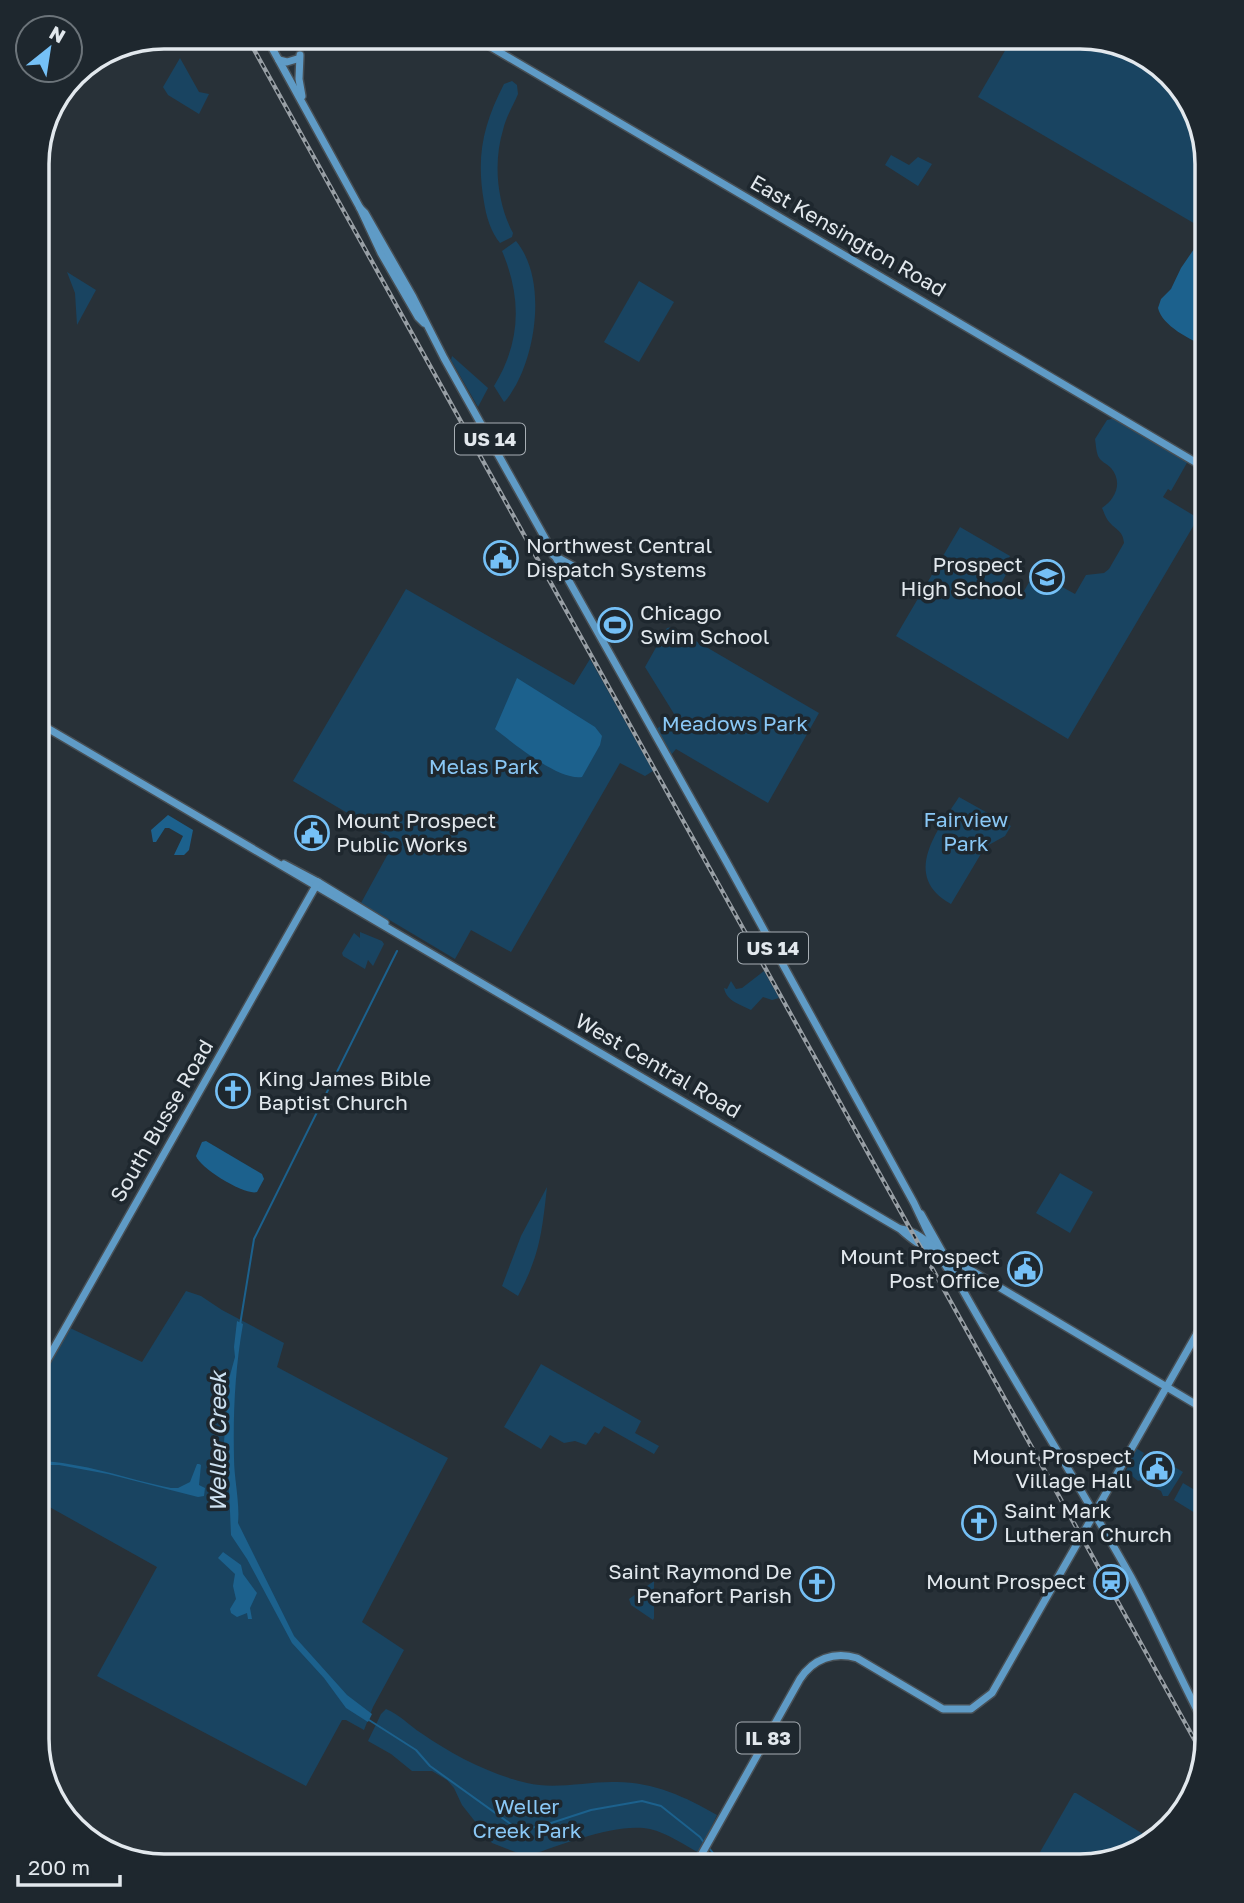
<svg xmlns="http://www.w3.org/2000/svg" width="1244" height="1903" font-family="'Golos Text',sans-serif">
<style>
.green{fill:#194461}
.water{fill:#1c618d}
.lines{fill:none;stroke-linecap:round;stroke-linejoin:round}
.stream{stroke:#1c618d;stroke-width:2}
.major-casing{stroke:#474f55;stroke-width:10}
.major{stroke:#5f9bc6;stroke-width:7}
.rail-casing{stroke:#989fa5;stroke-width:4.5}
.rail{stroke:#1e272e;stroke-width:2;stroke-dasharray:5;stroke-linecap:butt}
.labels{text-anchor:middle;stroke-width:7;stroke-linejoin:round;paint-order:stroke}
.shield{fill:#1e272e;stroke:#a7aeb4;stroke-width:2}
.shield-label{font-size:19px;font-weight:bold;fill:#e2e8ed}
.street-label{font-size:21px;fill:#e2e8ed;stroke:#1e272e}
.poi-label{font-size:21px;fill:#e2e8ed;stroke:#1e272e;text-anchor:start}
.park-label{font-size:21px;fill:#8ac8f6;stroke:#1e272e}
.water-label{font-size:23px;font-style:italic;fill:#cde1f1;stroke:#1e272e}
.rim{fill:none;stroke:#e2e8ed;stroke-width:3.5}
</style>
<rect width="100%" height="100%" fill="#283138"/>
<g class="green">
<path d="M1013,37H1088L1144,54L1190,101L1207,164V198L1197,225L978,97Z"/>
<path d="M180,58L199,92L209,94L199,114L168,95L163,87Z"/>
<path d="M512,81L517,85L518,94C513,106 506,117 503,130C493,163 497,203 513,233L512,237L500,243C491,232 486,216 484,202C476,156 483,125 504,84Z"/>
<path d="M891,155L909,165L918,157L932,164L918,186L885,165Z"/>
<path d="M516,241C546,277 537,347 516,385C512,391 509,398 504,402L494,386C521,342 522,298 502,251Z"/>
<path d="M67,272L96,290L77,325L75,293Z"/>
<path d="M639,281L674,302L639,362L604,342Z"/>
<path d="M452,356L488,388L478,407L451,360Z"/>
<path d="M1116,418L1188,461L1171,491L1168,489L1163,497L1198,518L1068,739L896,636L960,527L1010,556L1004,568L1008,571L999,587L1020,598L1035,572L1075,594L1086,575L1104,573L1109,569L1124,543C1123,529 1114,530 1107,519C1105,516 1104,512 1102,508C1116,499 1123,482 1111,468C1106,463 1101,462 1098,456C1096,451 1096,445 1095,439L1107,420Z"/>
<path d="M406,589L574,685L590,659L653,771L645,776L620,763L511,952L471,930L455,959L361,903L395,841L293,781Z"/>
<path d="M672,627L819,713L768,803L676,749L671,755L656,729L676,717L645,667L667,628Z"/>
<path d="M959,797L1011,826L1005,836L985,847L951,904C901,876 937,831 959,797Z"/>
<path d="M360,932L382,941L384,944L373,966L368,960L365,969L343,956L342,953L354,933L360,938Z"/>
<path d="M764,971L779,998L772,1000L763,997L751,1010C740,1004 727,1002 724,988L727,989L731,981L736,989L742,988Z"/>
<path d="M1060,1173L1093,1192L1070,1233L1036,1213Z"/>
<path d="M547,1187C542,1232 540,1255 518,1296L502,1286L521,1236Z"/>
<path d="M186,1291L201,1296L222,1310L284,1343L277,1367L448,1458L362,1622L404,1650L373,1707L364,1730L346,1720H342L306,1786L97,1676L157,1567L37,1500V1386L54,1349L70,1328L142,1362Z"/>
<path d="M541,1364L641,1421L635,1433L659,1446L654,1454L604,1426L599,1434L595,1432L586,1445L575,1441L564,1443L550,1435L541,1449L504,1427Z"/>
<path d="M1136,1448L1144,1453L1141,1460L1153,1467L1146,1479L1154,1484L1162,1472L1173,1466L1183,1472L1168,1496H1163L1161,1491L1141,1480L1138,1481L1126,1471Z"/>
<path d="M1183,1483L1205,1496L1195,1513L1174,1500Z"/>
<path d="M654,1581V1618L653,1620L631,1605L629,1599Z"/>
<path d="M386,1709C399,1714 410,1726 421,1733C453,1755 489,1774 527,1783C556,1790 587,1781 617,1782C653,1782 686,1797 717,1815L699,1853C683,1844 667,1833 650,1829C617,1822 562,1845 530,1855H523L492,1843L462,1805L454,1788L447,1780L432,1771H412L391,1754L368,1741L381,1714Z"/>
<path d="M1074,1793H1076L1153,1840C1128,1865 1066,1866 1032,1866Z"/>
</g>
<g class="water">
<path d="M1207,198V347C1191,340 1162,326 1158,308L1161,299L1171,289L1181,268L1194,249L1200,216Z"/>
<path d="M517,678L595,727L602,736L600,745L582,777C559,781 513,743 495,729Z"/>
<path d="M168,815L193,830L189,850L184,855H174L183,836L169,828H165L156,842H153L151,830Z"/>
<path d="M206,1141L262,1174L264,1179L257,1192C245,1196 200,1168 196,1156L202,1142Z"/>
<path d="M237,1321L243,1324C235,1369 233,1413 234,1458C234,1479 240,1502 238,1523L294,1636L347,1695L372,1714L368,1722L346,1708L324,1678L292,1643L247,1559L231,1535L228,1465L224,1442L229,1379L235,1357L234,1347Z"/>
<path d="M37,1461C83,1462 126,1479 171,1488H178L190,1482L197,1464H199L201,1465L199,1485L205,1488L204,1496L198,1497L108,1474L59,1465H37Z"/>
<path d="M223,1552L241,1565L243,1574L257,1593L250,1608L252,1619H248L247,1613L237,1617L231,1613L230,1609L236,1599L233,1586L235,1574L218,1558Z"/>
</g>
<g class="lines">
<g class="stream">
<path d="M240,1325L254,1239L397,951"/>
<path d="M369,1720L416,1750L430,1766L512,1825L530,1828L545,1825L591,1810L642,1801L661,1806L700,1837L705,1844"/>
<path d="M709,1848L713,1853L716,1866"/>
</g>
<g class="major-casing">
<g id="major">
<path d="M266,37L360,208L381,253L418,317L424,323"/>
<path d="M474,37L1207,469"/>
<path d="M300,55L299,79L302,96"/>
<path d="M279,60L287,62L297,59"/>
<path d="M360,208L365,213L413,297L444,358L726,861L914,1203C928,1232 940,1262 961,1287C1016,1385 1076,1479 1131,1577C1158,1627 1180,1679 1207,1729"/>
<path d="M553,555L573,566L566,577"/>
<path d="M37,722L900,1229C910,1238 923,1249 937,1250"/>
<path d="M284,864L318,882L385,923"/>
<path d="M921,1214L958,1280"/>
<path d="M901,1229C914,1231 928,1241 937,1250L1207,1411"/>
<path d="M37,1378L318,882"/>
<path d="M695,1866L800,1679C813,1659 834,1651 857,1658L943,1709H971L992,1693L1207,1316"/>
</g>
</g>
<use href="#major" class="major"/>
<g class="rail-casing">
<path id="rail" d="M247,37L1203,1755"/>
</g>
<use href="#rail" class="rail"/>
</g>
<defs>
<g id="civic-ring" transform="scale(1.75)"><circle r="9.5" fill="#1e272e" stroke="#75c0f6" stroke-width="1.5"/><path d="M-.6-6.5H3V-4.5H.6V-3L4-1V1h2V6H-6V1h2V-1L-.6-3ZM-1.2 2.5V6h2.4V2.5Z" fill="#75c0f6"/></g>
<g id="school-ring" transform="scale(1.75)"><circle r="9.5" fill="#1e272e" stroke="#75c0f6" stroke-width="1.5"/><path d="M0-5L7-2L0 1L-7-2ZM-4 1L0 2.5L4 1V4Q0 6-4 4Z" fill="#75c0f6"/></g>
<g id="stadium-ring" transform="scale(1.75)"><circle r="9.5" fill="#1e272e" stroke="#75c0f6" stroke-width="1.5"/><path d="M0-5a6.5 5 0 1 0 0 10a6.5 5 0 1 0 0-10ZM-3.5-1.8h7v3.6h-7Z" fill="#75c0f6"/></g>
<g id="church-ring" transform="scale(1.75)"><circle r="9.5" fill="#1e272e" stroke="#75c0f6" stroke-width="1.5"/><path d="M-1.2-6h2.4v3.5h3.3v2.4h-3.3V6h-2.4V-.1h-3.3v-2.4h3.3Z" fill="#75c0f6"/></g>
<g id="station-ring" transform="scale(1.75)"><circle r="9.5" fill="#1e272e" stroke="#75c0f6" stroke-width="1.5"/><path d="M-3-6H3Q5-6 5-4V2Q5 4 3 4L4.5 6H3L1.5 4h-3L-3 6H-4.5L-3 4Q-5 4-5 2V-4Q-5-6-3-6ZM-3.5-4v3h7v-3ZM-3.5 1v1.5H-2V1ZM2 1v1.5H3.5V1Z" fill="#75c0f6"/></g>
</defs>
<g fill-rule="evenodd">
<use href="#civic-ring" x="501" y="558"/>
<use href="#school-ring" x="1047" y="577"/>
<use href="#stadium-ring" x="615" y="625"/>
<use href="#civic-ring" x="312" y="833"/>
<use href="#church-ring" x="233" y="1091"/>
<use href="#civic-ring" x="1025" y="1269"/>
<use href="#civic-ring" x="1157" y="1469"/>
<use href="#church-ring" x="979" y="1523"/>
<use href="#station-ring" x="1111" y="1582"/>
<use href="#church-ring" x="817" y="1584"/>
</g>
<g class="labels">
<g class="shield">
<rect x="455" y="423.5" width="70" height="31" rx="5"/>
<rect x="738" y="932.5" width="70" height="31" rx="5"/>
<rect x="736.5" y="1722.5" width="63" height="31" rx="5"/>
</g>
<g class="shield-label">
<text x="490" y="446">US 14</text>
<text x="773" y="955">US 14</text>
<text x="768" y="1745">IL 83</text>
</g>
<g class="street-label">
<text transform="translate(848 236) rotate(30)" y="7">East Kensington Road</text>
<text transform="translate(658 1066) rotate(30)" y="7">West Central Road</text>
<text transform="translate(162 1121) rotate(-60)" y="7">South Busse Road</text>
</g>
<g class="poi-label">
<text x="526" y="553">Northwest Central<tspan x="526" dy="24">Dispatch Systems</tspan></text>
<text x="1023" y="572" text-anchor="end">Prospect<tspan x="1023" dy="24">High School</tspan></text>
<text x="640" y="620">Chicago<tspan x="640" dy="24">Swim School</tspan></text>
<text x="336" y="828">Mount Prospect<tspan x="336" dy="24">Public Works</tspan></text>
<text x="258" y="1086">King James Bible<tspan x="258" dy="24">Baptist Church</tspan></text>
<text x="1000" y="1264" text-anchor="end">Mount Prospect<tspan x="1000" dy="24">Post Office</tspan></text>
<text x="1132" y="1464" text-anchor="end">Mount Prospect<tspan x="1132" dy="24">Village Hall</tspan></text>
<text x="1004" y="1518">Saint Mark<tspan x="1004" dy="24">Lutheran Church</tspan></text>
<text x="792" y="1579" text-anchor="end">Saint Raymond De<tspan x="792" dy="24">Penafort Parish</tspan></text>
<text x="1086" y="1589" text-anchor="end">Mount Prospect</text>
</g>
<g class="park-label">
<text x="735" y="731">Meadows Park</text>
<text x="484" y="774">Melas Park</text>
<text x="966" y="827">Fairview<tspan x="966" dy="24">Park</tspan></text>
<text x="527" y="1814">Weller<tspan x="527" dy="24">Creek Park</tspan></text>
</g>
<g class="water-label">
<text transform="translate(218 1442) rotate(-90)" y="8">Weller Creek</text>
</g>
</g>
<path d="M0 0H1244V1903H0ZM164 49H1080A115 115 0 0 1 1195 164V1739A115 115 0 0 1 1080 1854H164A115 115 0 0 1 49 1739V164A115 115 0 0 1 164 49Z" fill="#1e272e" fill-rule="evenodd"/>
<path class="rim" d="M164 49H1080A115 115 0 0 1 1195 164V1739A115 115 0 0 1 1080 1854H164A115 115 0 0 1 49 1739V164A115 115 0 0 1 164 49Z"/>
<g transform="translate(49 49) rotate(30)"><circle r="33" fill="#1e272e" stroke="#6c747a" stroke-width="2"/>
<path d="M0-5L12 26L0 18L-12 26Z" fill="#75c0f6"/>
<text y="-10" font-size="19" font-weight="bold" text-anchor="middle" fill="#e2e8ed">N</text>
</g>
<path d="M18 1875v10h102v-10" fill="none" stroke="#e2e8ed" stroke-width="3.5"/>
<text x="28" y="1875" font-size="21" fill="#e2e8ed" stroke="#1e272e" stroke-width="5" paint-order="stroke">200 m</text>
</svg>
